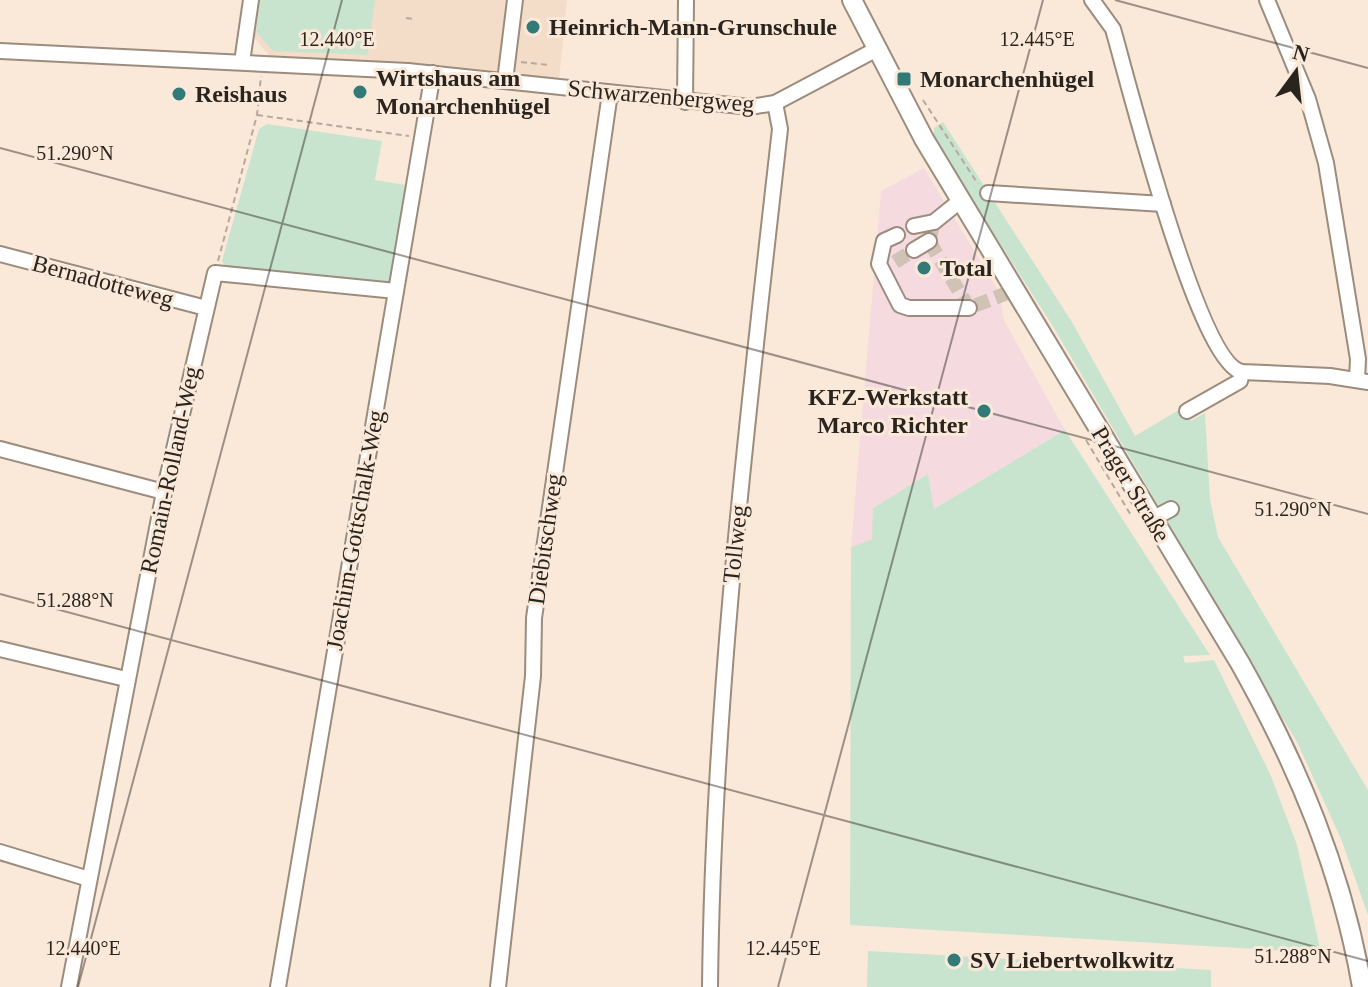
<svg xmlns="http://www.w3.org/2000/svg" width="1368" height="987" font-family="Georgia,serif">
<style>
.commercial{fill:#f5dbe0}
.built{fill:#f4ddc8}
.green{fill:#c9e4ce}
.lines{fill:none;stroke-linecap:round;stroke-linejoin:round}
.minor-tunnel{stroke:#d0c2b4;stroke-width:14;stroke-dasharray:14 7;stroke-linecap:butt}
.minor-casing{stroke:#9b8c7d;stroke-width:18}
.major-casing{stroke:#9b8c7d;stroke-width:22}
.path{stroke:#b6a99c;stroke-width:2;stroke-dasharray:6 4;stroke-linecap:butt}
.minor{stroke:#fff;stroke-width:14}
.major{stroke:#fff;stroke-width:18}
.ticks{fill:none;stroke:#2a241e;stroke-width:2;stroke-opacity:0.45}
.poi-dot{fill:#327a77;stroke:#fae9d9;stroke-width:3}
.labels{text-anchor:middle;stroke-width:6;stroke-linejoin:round;paint-order:stroke}
.poi-label{font-size:24px;font-weight:bold;fill:#2a241e;stroke:#fae9d9;text-anchor:start}
.street-label{font-size:24px;fill:#2a241e;stroke:#fae9d9}
.ticks-label{font-size:20px;text-anchor:middle;fill:#2a241e;stroke:#fae9d9;stroke-width:6;stroke-linejoin:round;paint-order:stroke}
</style>
<rect width="100%" height="100%" fill="#fae9d9"/>
<path class="commercial" d="M924,168L998,290L1004,320L1065,430L934,509L928,475L872,539L851,547L881,191Z"/>
<path class="built" d="M258,0H567L559,80L372,61L271,58L253,36Z"/>
<g class="green">
<path d="M260,0H375L368,55L273,51L256,32Z"/>
<path d="M943,122L1072,322L1135,436L1182,408L1191,421L1205,413L1210,499L1218,537L1368,790V915L1341,839L1298,744L1167,523L1169,505L1159,507L1054,328L934,140V128Z"/>
<path d="M267,124L382,141L375,180L406,185L392,281L383,285L228,270L222,261L259,129Z"/>
<path d="M1065,430L1210,655L1183,656L1185,663L1214,660L1271,776L1297,845L1321,953L850,925L851,547L872,539L873,508L928,474L934,509Z"/>
<path d="M868,951L1211,970V987H867Z"/>
</g>
<g class="lines">
<g class="minor-tunnel">
<path d="M934,222L929,241L969,308L1015,290"/>
<path d="M895,262L914,250"/>
</g>
<g class="minor-casing">
<g id="minor">
<path d="M1092,0L1113,29C1128,81 1198,363 1242,372L1330,376L1368,382"/>
<path d="M1267,0L1308,99L1326,163L1358,359L1357,379"/>
<path d="M0,51L408,71L750,107L775,103L877,49"/>
<path d="M242,62L251,0"/>
<path d="M505,81L515,0"/>
<path d="M685,102L686,0"/>
<path d="M988,193L1163,204"/>
<path d="M914,226L934,222L960,201"/>
<path d="M897,235L884,241L879,264L900,305L909,308H969"/>
<path d="M914,250L929,241"/>
<path d="M0,254L206,308"/>
<path d="M1187,411L1240,381L1242,372"/>
<path d="M0,449L164,492"/>
<path d="M1152,519L1171,509"/>
<path d="M0,649L126,679"/>
<path d="M0,852L89,879"/>
<path d="M69,987L164,492L215,273L396,291"/>
<path d="M278,987L433,73"/>
<path d="M498,987L533,676L534,618L610,93"/>
<path d="M710,987C713,700 748,414 780,129L775,103"/>
</g>
</g>
<g class="major-casing">
<path id="major" d="M852,0L924,139L1240,663C1298,766 1342,871 1362,987"/>
</g>
<g class="path">
<path d="M406,18L413,19"/>
<path d="M521,62L549,65"/>
<path d="M923,100L978,184"/>
<path d="M257,115L409,136"/>
<path d="M218,261L257,115L261,76"/>
<path d="M1086,440L1132,517"/>
</g>
<use href="#minor" class="minor"/>
<use href="#major" class="major"/>
</g>
<path class="ticks" d="M1115,0L1368,68M0,148L1368,514M0,594L1368,961M78,987L342,0M778,987L1043,0"/>
<g class="poi-dot">
<circle cx="533" cy="27" r="8"/>
<rect x="896" y="71" width="16" height="16" rx="4"/>
<circle cx="360" cy="92" r="8"/>
<circle cx="179" cy="94" r="8"/>
<circle cx="924" cy="268" r="8"/>
<circle cx="984" cy="411" r="8"/>
<circle cx="954" cy="960" r="8"/>
</g>
<g class="labels">
<g class="poi-label">
<text x="549" y="35">Heinrich-Mann-Grunschule</text>
<text x="376" y="86">Wirtshaus am<tspan x="376" dy="28">Monarchenhügel</tspan></text>
<text x="920" y="87">Monarchenhügel</text>
<text x="195" y="102">Reishaus</text>
<text x="940" y="276">Total</text>
<text x="968" y="405" text-anchor="end">KFZ-Werkstatt<tspan x="968" dy="28">Marco Richter</tspan></text>
<text x="970" y="968">SV Liebertwolkwitz</text>
</g>
<g class="street-label">
<text transform="translate(661 96) rotate(5)" y="8">Schwarzenbergweg</text>
<text transform="translate(103 281) rotate(15)" y="8">Bernadotteweg</text>
<text transform="translate(170 470) rotate(-78)" y="8">Romain-Rolland-Weg</text>
<text transform="translate(1131 484) rotate(59)" y="8">Prager Straße</text>
<text transform="translate(355 530) rotate(-80)" y="8">Joachim-Gottschalk-Weg</text>
<text transform="translate(545 539) rotate(-82)" y="8">Diebitschweg</text>
<text transform="translate(735 544) rotate(-84)" y="8">Tollweg</text>
</g>
</g>
<g class="ticks-label">
<text x="337" y="46">12.440°E</text>
<text x="1037" y="46">12.445°E</text>
<text x="75" y="160">51.290°N</text>
<text x="1293" y="516">51.290°N</text>
<text x="75" y="607">51.288°N</text>
<text x="83" y="955">12.440°E</text>
<text x="783" y="955">12.445°E</text>
<text x="1293" y="963">51.288°N</text>
</g>
<g transform="translate(1296 72) rotate(15)" stroke="#fae9d9" stroke-width="6" paint-order="stroke">
<path d="M0-6L14 30L0 20L-14 30Z" fill="#2a241e"/>
<text y="-12" font-size="22" font-weight="bold" text-anchor="middle" fill="#2a241e">N</text>
</g>
</svg>
